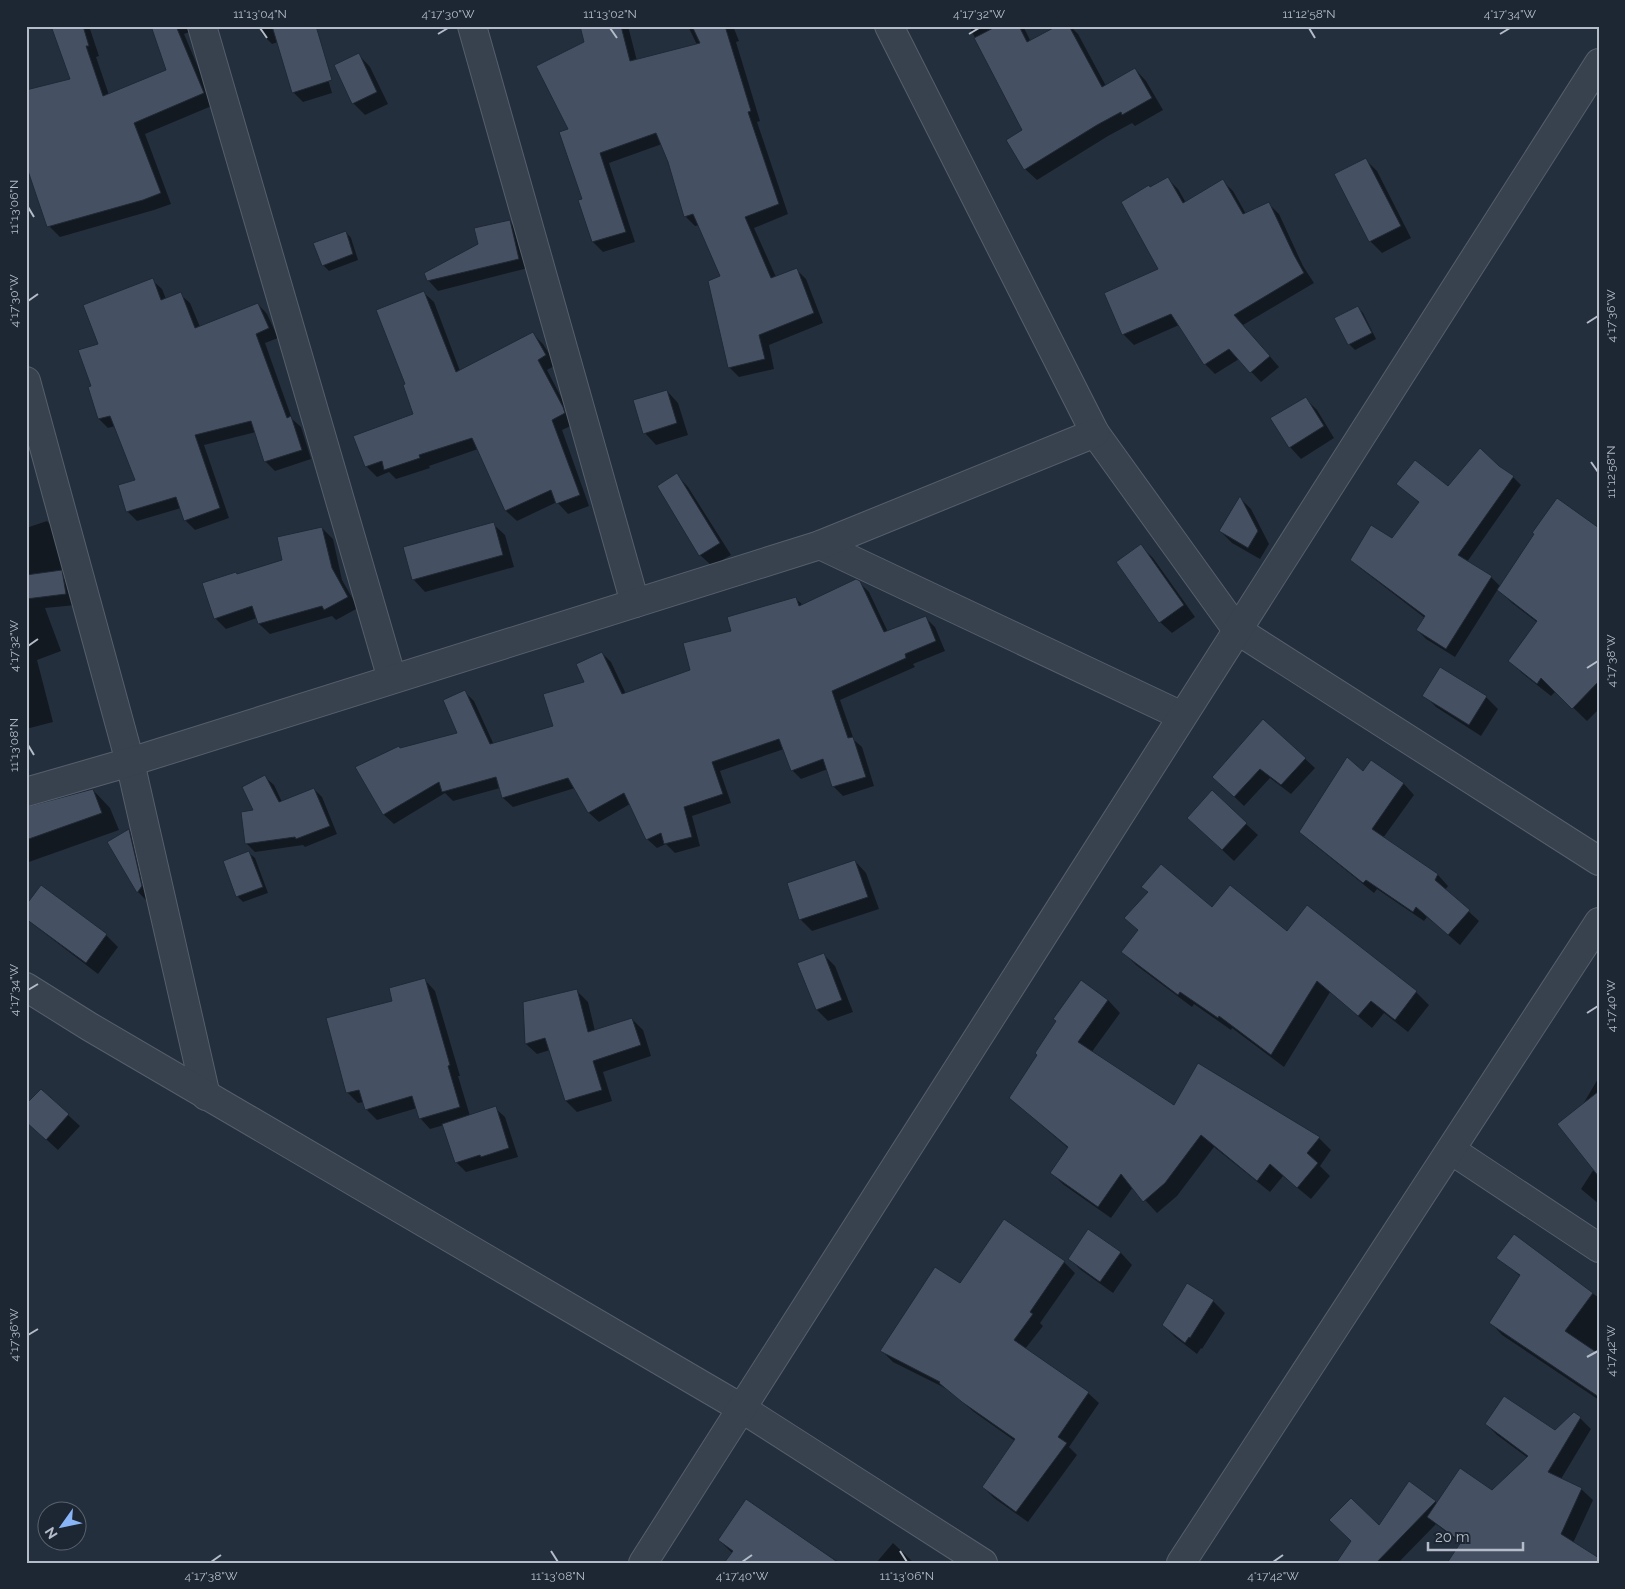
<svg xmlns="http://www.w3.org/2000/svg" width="1625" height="1589" font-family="Raleway,sans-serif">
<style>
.shadow{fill:#0007}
.building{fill:#455162;stroke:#1f2835}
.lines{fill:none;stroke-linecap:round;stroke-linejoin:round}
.minor-casing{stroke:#565f6c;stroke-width:30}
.minor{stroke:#38414e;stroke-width:28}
.ticks{fill:none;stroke:#b4bcc9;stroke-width:2}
.neatline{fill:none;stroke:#b4bcc9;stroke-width:2}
.ticks-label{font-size:12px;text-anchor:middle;fill:#b4bcc9}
</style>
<rect width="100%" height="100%" fill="#242f3e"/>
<g class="shadow">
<path d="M53,26H89L99,56L96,57L109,95L167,70L153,26H191L192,31L184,34L214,105L145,134L171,204L154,210L60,237L49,226L71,80Z"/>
<path d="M260,26H312L332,93L303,102L293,92L278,42L272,44L262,34Z"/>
<path d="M582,26H628L637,61L697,45L688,26H733L739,41L736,42L760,121L757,122L788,214L754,228L776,277L796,269L806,279L823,323L769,345L774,369L739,377L729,367L721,276L699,225L695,226L685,216L662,144L609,163L635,242L603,252L593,242L569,130L586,43Z"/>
<path d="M969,26H1023L1031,42L1059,26H1070L1078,34L1106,86L1135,69L1146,81L1163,110L1135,126L1132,123L1108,136L1037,180L1025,169L1023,131Z"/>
<path d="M359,55L370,67L388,104L365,115L353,103Z"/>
<path d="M1366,160L1377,171L1411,238L1382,253L1370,241L1336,175Z"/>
<path d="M1168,179L1178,189L1186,203L1223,181L1233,191L1246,214L1269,204L1279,214L1303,266L1314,283L1243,325L1279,367L1261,382L1239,359L1215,374L1205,364L1179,325L1134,345L1124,335L1105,294L1160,270L1150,189Z"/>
<path d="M509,221L519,231L528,268L438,291L428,280Z"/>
<path d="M346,232L351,238L358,260L329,271L323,265Z"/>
<path d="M152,280L162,289L166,299L180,294L190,303L200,327L258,304L267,314L278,338L265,343L292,419L301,427L311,459L275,471L265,461L256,432L204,445L229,518L195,530L185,520L181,508L137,521L127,511L137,481L115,426L108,428L99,419L92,387L99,344Z"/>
<path d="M423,292L434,302L460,371L533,334L543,344L556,365L547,370L575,424L562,430L589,506L568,514L557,502L517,521L506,511L478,449L429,466L430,468L396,479L389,472L377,477L366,466L414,415L406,385Z"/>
<path d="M1358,307L1363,313L1376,339L1355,350L1349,344L1336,319Z"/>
<path d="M667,391L678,403L688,435L656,445L645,433Z"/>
<path d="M1305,398L1317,410L1334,438L1301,459L1290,447Z"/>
<path d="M1498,467L1513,477L1521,485L1467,562L1491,577L1501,587L1599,529V709L1587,721L1556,691L1551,696L1523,674L1510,661L1538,623L1512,603L1498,589L1455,657L1426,639L1417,630L1425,618L1360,568L1352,559L1393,540L1420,503L1398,484L1448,488Z"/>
<path d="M677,475L688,487L731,555L712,566L700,555Z"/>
<path d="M1240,498L1251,509L1269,544L1260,559L1232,543L1220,531Z"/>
<path d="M47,521L58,532L76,605L45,608L61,651L37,660L53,722L26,729V528Z"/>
<path d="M493,524L505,535L514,567L425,592L414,580L405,548Z"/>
<path d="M322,528L333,539L342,580L358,608L336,620L332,616L270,634L259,624L257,618L226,629L215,618L238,575L284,561Z"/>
<path d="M1141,546L1153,558L1195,617L1172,633L1160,622Z"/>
<path d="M859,582L869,592L888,632L926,618L935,627L945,651L913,664L915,667L840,700L854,740L862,747L874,786L843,796L833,786L828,769L801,779L792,770L784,749L720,771L731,803L692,816L700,846L675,853L666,844L657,848L647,839L630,804L599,822L589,813L575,788L513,807L503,798L500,788L453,801L445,793L394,824L384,815L357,768L400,749L459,734L465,692L474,701L494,745L555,727L586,683L602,653L611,662L626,694L691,671L733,632L796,599L803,605Z"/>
<path d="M1424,695L1486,697L1498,709L1481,736L1436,707Z"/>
<path d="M1263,720L1315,768L1291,794L1270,778L1244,806L1223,786Z"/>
<path d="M1371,761L1404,784L1414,795L1383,838L1438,875L1448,886L1445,890L1479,921L1460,945L1427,917L1424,921L1377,889L1374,893L1311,842L1300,832L1364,772Z"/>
<path d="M265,777L274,785L282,802L314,789L322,797L337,834L305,847L303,845L255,852L246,843Z"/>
<path d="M93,790L110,808L119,830L26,863V808Z"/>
<path d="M1246,824L1258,835L1234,861L1200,829Z"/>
<path d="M129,830L141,842L149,903L138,892L108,843Z"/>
<path d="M249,853L255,858L268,893L243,902L237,896L224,862Z"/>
<path d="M855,861L866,873L879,909L812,931L800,919Z"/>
<path d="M1143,887L1287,933L1307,907L1416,992L1429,1005L1408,1032L1384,1013L1372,1028L1330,992L1284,1067L1232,1028L1231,1030L1194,1004L1192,1007L1136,965L1123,952L1139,931L1126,918L1149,893Z"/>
<path d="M26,919L106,935L118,947L98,974Z"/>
<path d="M823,954L835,966L853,1012L828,1021L817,1010Z"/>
<path d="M425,980L435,991L460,1076H458L470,1116L495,1108L505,1117L518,1157L466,1172L456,1162L444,1125L430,1129L420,1118L417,1108L377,1120L366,1109L364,1102L358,1103L347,1092L394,1002Z"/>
<path d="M1081,981L1108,1000L1120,1013L1091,1053L1174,1107L1319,1138L1331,1150L1320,1166L1330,1176L1311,1199L1283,1176L1270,1192L1214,1147L1177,1196L1157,1213L1133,1187L1111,1218L1064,1185L1051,1173L1068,1148L1010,1098L1038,1055Z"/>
<path d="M577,991L588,1002L595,1031L632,1019L643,1030L651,1056L603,1072L612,1101L577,1112L566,1101L550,1050L537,1054L526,1044L524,1003Z"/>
<path d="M1599,1077V1204L1581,1189L1594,1169L1582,1106Z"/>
<path d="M68,1115L80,1126L58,1150L26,1121Z"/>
<path d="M1089,1231L1121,1253L1132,1265L1113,1293L1081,1270L1069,1259Z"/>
<path d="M1514,1235L1599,1298V1400L1502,1335L1491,1323L1521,1277L1498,1257Z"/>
<path d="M1064,1262L1075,1273L1040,1323L1043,1326L1025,1349L1088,1393L1099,1403L1069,1447L1077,1455L1028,1522L994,1498L983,1487L1015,1441L974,1412L947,1389L893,1362L882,1351L960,1285Z"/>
<path d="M1213,1301L1225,1313L1202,1349L1201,1348L1197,1354L1175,1337L1163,1325Z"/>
<path d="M1580,1418L1591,1429L1561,1479L1581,1489L1593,1500L1573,1543L1461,1544L1436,1524L1398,1563H1337L1379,1527L1410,1483L1438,1504L1492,1492L1528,1458L1497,1435L1486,1424L1555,1432Z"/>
<path d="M746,1501L840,1563H725L732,1553L719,1540Z"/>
<path d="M893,1543L914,1563H876Z"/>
</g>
<g class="building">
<path d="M51,26H83L89,46H86L103,96L166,70L151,26H176L204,93L134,123L161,193L143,200L47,227L26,165V90L70,79Z"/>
<path d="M272,26H316L332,80L292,93Z"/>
<path d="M580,26H621L630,61L700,43L692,26H725L751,111L748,112L779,204L745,217L771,278L797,268L814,313L759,335L765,359L728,368L708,281L720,276L693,214L684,217L668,162L656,133L600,153L626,232L592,242L578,200L582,199L559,132L568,129L536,66L584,42Z"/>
<path d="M997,26H1019L1027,42L1057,26H1069L1102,87L1135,68L1152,98L1122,115L1121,112L1097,125L1024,170L1006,140L1022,130L974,38Z"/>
<path d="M359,53L377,92L352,104L334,65Z"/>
<path d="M1366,158L1401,226L1369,242L1334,174Z"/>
<path d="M1168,177L1183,203L1223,179L1243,214L1269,202L1294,255L1304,273L1234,315L1270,356L1250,373L1229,349L1204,365L1171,314L1122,335L1104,293L1158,269L1121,202L1149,185L1150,187Z"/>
<path d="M510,220L519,259L427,281L424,273L478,244L474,228Z"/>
<path d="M346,231L353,254L322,266L313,243Z"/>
<path d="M153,278L161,300L181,292L195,328L258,303L269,328L256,334L287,418L291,416L302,450L264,462L251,421L195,435L220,508L184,521L176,497L126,512L118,485L135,480L110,416L98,419L88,387L91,386L78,350L98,344L83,305Z"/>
<path d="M424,291L456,372L533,332L546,355L538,360L563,407L565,413L552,420L580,495L556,504L551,490L505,511L472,438L419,455L420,458L384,470L382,461L365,467L353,436L413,414L403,385L405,384L376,310Z"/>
<path d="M1358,306L1372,333L1348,345L1334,318Z"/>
<path d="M667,390L677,423L643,434L633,400Z"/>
<path d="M1306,397L1324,426L1289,448L1270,418Z"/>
<path d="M1480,448L1499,466L1514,476L1458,555L1492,576L1446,649L1416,630L1425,616L1350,560L1371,525L1392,538L1419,502L1396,484L1415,460L1448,486Z"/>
<path d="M677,473L720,543L699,556L657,486Z"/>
<path d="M1240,496L1258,531L1248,548L1219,531Z"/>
<path d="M1557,498L1599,528V681L1572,709L1541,678L1537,684L1508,661L1537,621L1497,590L1534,534L1532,533Z"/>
<path d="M494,522L503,555L412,580L403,547Z"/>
<path d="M322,527L332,568L348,597L324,610L322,606L258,624L252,606L214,619L202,583L236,572L237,574L282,560L277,537Z"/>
<path d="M1141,544L1184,605L1159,623L1116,562Z"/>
<path d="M62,570L66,594L26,599V575Z"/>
<path d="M856,579L860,581L884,632L926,616L936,641L905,654L906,658L832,691L848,738L853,737L866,777L832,787L823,759L791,771L779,739L712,762L723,794L684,807L692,837L664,844L661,833L646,840L624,793L588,813L568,778L502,798L496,777L442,792L439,782L383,815L355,767L399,746L400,748L457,733L443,700L465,690L490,744L553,726L543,694L584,682L576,664L602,652L622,694L690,670L683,643L731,631L727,617L796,597L799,606Z"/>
<path d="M1440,667L1487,696L1469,725L1422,696Z"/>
<path d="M1263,719L1306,758L1281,785L1260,769L1234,797L1212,777Z"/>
<path d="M1347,757L1363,771L1371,760L1404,783L1372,829L1438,874L1435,880L1470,910L1448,935L1416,907L1413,912L1366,880L1363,883L1299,832Z"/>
<path d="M265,775L279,802L314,788L330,826L296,839L295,837L245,844L241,812L253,810L242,787Z"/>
<path d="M93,789L102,813L26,840V807Z"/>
<path d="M1212,790L1247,823L1222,850L1187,818Z"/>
<path d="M129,829L142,886L137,893L107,842Z"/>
<path d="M249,851L263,887L236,897L223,861Z"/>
<path d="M855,860L868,897L799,920L787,883Z"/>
<path d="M1161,864L1212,907L1230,885L1287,931L1307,905L1417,991L1395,1020L1371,1001L1358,1016L1317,981L1271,1055L1219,1016L1218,1018L1180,992L1178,995L1121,952L1138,930L1124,918L1148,892L1141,887Z"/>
<path d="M41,885L107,934L86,963L26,919V905Z"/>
<path d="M824,953L842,1000L816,1010L797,963Z"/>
<path d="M425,978L450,1065L448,1066L460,1107L419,1119L412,1096L365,1110L359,1090L346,1093L326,1018L392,1001L389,988Z"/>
<path d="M1081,980L1108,1000L1078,1042L1174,1105L1198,1063L1320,1137L1307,1153L1318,1163L1297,1188L1270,1164L1257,1181L1201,1135L1165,1183L1143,1202L1121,1174L1098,1207L1050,1173L1068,1147L1009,1098L1037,1055L1035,1053L1056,1021L1053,1019Z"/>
<path d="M577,989L588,1032L632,1018L641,1045L593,1061L602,1090L565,1101L545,1038L525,1044L523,1002Z"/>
<path d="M41,1089L69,1114L46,1140L26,1122V1104Z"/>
<path d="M1599,1091V1177L1557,1124Z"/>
<path d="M496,1106L509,1148L481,1157L480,1155L455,1163L442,1124Z"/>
<path d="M1004,1219L1065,1261L1030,1312L1033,1314L1014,1340L1089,1392L1058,1437L1067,1443L1016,1512L982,1487L1015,1439L962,1402L939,1383L940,1382L880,1351L935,1267L960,1283Z"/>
<path d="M1088,1229L1121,1252L1100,1282L1068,1259Z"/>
<path d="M1514,1234L1593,1293L1565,1331L1599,1354V1397L1489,1323L1520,1275L1496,1258Z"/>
<path d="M1187,1283L1214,1300L1190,1338L1189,1337L1185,1343L1162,1325Z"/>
<path d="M1504,1396L1555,1430L1574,1412L1581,1417L1548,1472L1582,1488L1561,1534L1599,1558V1563H1447L1461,1542L1427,1517L1460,1468L1492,1490L1528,1456L1485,1424Z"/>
<path d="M1409,1481L1436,1501L1376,1563H1336L1351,1541L1329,1520L1351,1498L1379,1525Z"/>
<path d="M746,1499L839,1563H724L733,1551L718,1540Z"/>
</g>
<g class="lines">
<g class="minor-casing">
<g id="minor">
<path d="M202,26L392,679"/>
<path d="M472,26L635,603"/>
<path d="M889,26L1095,433L1237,630L1599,861"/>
<path d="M26,381L130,762L206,1096"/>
<path d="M820,545L1182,716"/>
<path d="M26,792L130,762L820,545L1095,433"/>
<path d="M26,987L90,1027L741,1408L983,1563"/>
<path d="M1451,1150L1599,1248"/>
<path d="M643,1563L1599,63"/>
<path d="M1181,1563L1599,922"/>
</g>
</g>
<use href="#minor" class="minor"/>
</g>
<path class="ticks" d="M260,28L267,38M610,28L617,38M1309,28L1315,38M438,34L448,28M969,34L979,28M1500,34L1510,28M28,207L34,217M28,301L38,294M1587,323L1598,316M1591,462L1598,472M28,646L38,639M1587,668L1598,661M28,745L34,755M28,990L38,984M1587,1013L1598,1006M28,1335L38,1329M1587,1357L1598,1351M551,1551L558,1562M900,1551L907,1562M211,1562L221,1555M742,1562L752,1555M1273,1562L1283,1555"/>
<rect width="1625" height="1589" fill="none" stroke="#1d2633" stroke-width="55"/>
<g transform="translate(62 1526) rotate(237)"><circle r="24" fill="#1d2633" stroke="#59626f"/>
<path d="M0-4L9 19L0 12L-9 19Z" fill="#8ab4f8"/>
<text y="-8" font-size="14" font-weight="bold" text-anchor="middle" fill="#b4bcc9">N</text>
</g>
<path d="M1428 1542v8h95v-8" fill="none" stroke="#b4bcc9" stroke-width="2.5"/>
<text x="1435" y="1542" font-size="15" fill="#b4bcc9" stroke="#1d2633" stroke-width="4" paint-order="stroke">20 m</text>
<rect x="28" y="28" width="1570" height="1534" class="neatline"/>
<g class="ticks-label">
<text x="260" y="18">11°13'04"N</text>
<text x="448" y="18">4°17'30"W</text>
<text x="610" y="18">11°13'02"N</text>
<text x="979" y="18">4°17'32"W</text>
<text x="1309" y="18">11°12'58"N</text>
<text x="1510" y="18">4°17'34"W</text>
<text transform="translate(14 207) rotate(-90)" y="4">11°13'06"N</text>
<text transform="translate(14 301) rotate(-90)" y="4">4°17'30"W</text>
<text transform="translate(1611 316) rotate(-90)" y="4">4°17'36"W</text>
<text transform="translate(1611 472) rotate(-90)" y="4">11°12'58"N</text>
<text transform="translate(14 646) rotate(-90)" y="4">4°17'32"W</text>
<text transform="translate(1611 661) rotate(-90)" y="4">4°17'38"W</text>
<text transform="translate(14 745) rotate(-90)" y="4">11°13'08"N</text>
<text transform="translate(14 990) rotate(-90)" y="4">4°17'34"W</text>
<text transform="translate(1611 1006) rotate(-90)" y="4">4°17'40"W</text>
<text transform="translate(14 1335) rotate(-90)" y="4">4°17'36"W</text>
<text transform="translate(1611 1351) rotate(-90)" y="4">4°17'42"W</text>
<text x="211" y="1580">4°17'38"W</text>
<text x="558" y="1580">11°13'08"N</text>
<text x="742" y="1580">4°17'40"W</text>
<text x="907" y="1580">11°13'06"N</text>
<text x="1273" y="1580">4°17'42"W</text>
</g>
</svg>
